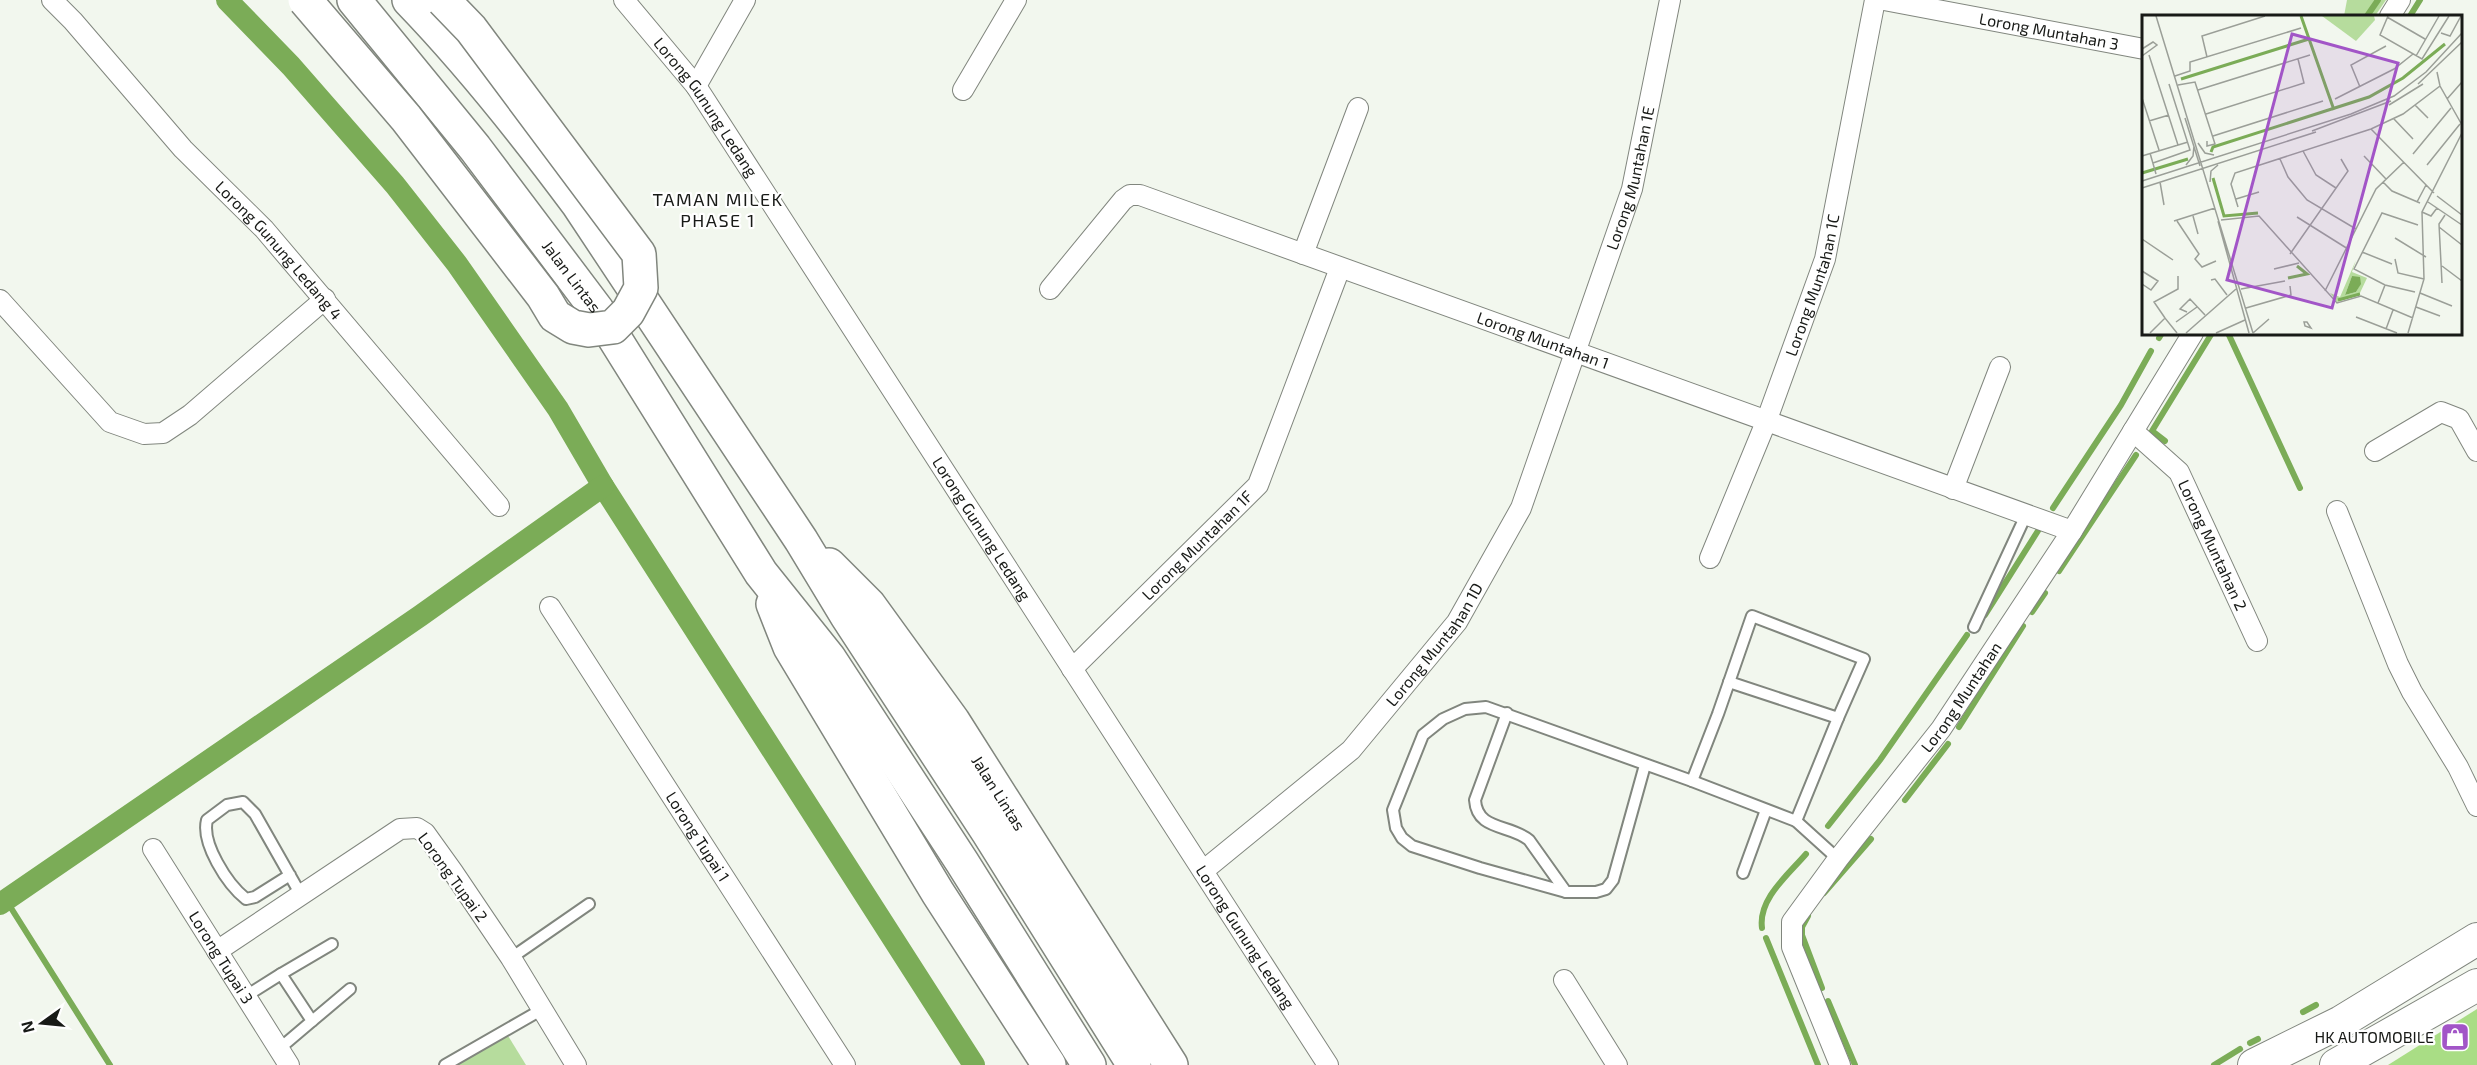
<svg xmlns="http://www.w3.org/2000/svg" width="2477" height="1065" font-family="'Exo 2',sans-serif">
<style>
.green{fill:#b6dc9d}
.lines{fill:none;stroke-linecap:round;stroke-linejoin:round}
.stream{stroke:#7bac57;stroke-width:6}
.canal{stroke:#7bac57;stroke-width:22}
.building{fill:#a9dd85}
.lane-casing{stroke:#81867e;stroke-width:14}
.street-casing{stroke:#81867e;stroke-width:22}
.primary-casing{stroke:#81867e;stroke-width:34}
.highway-casing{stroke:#81867e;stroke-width:36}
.lane{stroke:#fff;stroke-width:10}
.street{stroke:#fff;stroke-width:20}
.primary{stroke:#fff;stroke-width:32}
.highway{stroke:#fff;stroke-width:33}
.highway-bridge-casing{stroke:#81867e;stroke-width:36;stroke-linecap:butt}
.highway-bridge{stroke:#fff;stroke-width:33}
.labels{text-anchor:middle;stroke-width:4.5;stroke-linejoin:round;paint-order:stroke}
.street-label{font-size:16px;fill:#181a17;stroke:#fff}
.poi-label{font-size:16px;fill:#181a17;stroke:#fff;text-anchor:end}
.neighbourhood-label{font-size:18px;letter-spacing:1.5px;fill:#181a17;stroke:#fff}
.inset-river{fill:none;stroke:#7bac57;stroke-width:3}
.inset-road{fill:none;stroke:#9b9f98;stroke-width:1.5}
.view{fill:#a255c7;fill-opacity:0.15;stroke:#a255c7;stroke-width:3}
.inset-edge{fill:none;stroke:#181a17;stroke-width:3}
</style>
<rect width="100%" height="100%" fill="#f2f7ee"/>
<g class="green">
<path d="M2347,0H2386L2375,16H2344Z"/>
<path d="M502,1026L526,1065H439Z"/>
</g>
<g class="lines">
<g class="stream">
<path d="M2367,16L2378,0"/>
<path d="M2410,16L2420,0"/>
<path d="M2228,333L2300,488"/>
<path d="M2159,338L2162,333"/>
<path d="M2165,441L2152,431L2212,333"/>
<path d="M2053,508L2121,405L2151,351"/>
<path d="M2059,571L2136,455"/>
<path d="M2032,612L2045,593"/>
<path d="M1985,615L2041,526"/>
<path d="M1959,727L2023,626"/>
<path d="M1905,800L1948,744"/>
<path d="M1828,826L1880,760L1967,635"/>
<path d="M1824,893L1871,839"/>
<path d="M6,900L110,1065"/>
<path d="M1808,916L1802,927V935L1822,988"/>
<path d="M1762,928C1758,899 1788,875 1806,854"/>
<path d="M1766,938L1818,1065"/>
<path d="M1828,1001L1855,1065"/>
<path d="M2303,1012L2316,1005"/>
<path d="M2250,1043L2258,1039"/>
<path d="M2214,1065L2240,1049"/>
</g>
<g class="canal">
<path d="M227,0L291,66L395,185L457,264L558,409L603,486L974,1065"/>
<path d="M0,904L420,616L603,486"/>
</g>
</g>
<path class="building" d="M2477,1009V1065H2388Z"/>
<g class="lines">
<g class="lane-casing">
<g id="lane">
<path d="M1974,627L2026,515"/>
<path d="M1729,682L1838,718L1796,821"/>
<path d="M1507,713L1475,800C1477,831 1510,824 1529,840L1566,892"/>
<path d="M1645,765L1613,880L1606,889L1596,892H1566L1480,868L1412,846L1402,838L1396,828L1393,810L1423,735L1443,719L1465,709L1486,707L1692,781L1796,821L1838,859"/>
<path d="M1692,781L1718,714L1752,616L1864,659L1838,718"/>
<path d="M1743,873L1766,810"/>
<path d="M290,875L255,897L246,899C227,884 201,843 207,820L227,805L243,802L255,814L301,895"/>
<path d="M511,958L589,904"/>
<path d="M281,974L332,944"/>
<path d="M246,996L281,974L312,1021L279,1049"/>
<path d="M312,1021L350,989"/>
<path d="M445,1065L541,1010"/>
</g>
</g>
<g class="street-casing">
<g id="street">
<path id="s1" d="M52,0L73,21L183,149L264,229L499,506"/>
<path id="s2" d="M624,0L696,86L1328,1065"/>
<path id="s3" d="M1884,0L2144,49"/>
<path d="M2390,16L2400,0"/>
<path d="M696,86L745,0"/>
<path d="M963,90L1016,0"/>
<path d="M1303,254L1358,108"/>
<path id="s4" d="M1050,289L1123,200L1130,195H1140L2072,531"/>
<path d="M0,300L110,422L144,434L163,433L190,415L325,299"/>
<path id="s5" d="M2133,431L2179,472L2257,641"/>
<path d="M2375,451L2441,412L2459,419L2477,451"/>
<path d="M1953,489L2000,367"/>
<path d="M2337,511L2398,664L2412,692L2458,767L2477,806"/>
<path id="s6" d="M1710,558L1766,422L1825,259L1875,0"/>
<path id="s7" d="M550,607L845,1065"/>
<path id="s8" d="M1072,669L1258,485L1340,268"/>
<path id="s9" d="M153,849L289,1065"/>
<path id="s10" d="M1203,871L1351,750L1457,622L1521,508L1632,189L1670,0"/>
<path d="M217,951L400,829L417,828L425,833L453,872L511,958L576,1065"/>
<path d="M1564,980L1617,1065"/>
<path id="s11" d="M1840,1065L1792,947V922L1838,859L1941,729L2072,531L2193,333"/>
</g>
</g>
<g class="primary-casing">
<g id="primary">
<path d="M2254,1065L2341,1022L2477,939"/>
<path d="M2336,1065L2477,985"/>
</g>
</g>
<g class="highway-casing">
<g id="highway">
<path id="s12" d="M354,0L475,148L597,310L761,573L829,658L962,862L1089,1065"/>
<path d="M409,0C470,63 526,134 578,204L801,540L847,616L988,832L1134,1065"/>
<path id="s13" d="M829,565L869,605L953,721L1171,1065"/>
<path d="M773,604L790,647L938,893L1049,1065"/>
</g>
</g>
<use href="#lane" class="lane"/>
<use href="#street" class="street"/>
<use href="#primary" class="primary"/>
<use href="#highway" class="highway"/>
<g class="highway-bridge-casing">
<path id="highway-bridge" d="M305,0L406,118L543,296L555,316L573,327L589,330L613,327L628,312L641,288L639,254L471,29L443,0"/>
</g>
<use href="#highway-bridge" class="highway-bridge"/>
</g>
<defs>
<g id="shop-square" transform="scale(1.5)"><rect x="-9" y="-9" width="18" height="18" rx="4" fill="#a255c7" stroke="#fff"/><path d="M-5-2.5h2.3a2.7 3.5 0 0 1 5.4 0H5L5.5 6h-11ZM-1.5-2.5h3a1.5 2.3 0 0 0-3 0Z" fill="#fff"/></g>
</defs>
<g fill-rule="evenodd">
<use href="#shop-square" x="2455" y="1037"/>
</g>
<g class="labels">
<g class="street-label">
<text dy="6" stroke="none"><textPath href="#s3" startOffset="168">Lorong Muntahan 3</textPath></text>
<text dy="6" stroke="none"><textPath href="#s2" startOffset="135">Lorong Gunung Ledang</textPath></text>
<text dy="6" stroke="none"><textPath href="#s10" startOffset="836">Lorong Muntahan 1E</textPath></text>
<text dy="6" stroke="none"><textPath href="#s1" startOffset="338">Lorong Gunung Ledang 4</textPath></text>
<text dy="6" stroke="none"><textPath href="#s12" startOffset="352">Jalan Lintas</textPath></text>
<text dy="6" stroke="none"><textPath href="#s6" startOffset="292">Lorong Muntahan 1C</textPath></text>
<text dy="6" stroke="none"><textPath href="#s4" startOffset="562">Lorong Muntahan 1</textPath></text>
<text dy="6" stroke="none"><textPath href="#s2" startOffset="639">Lorong Gunung Ledang</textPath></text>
<text dy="6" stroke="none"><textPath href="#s5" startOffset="142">Lorong Muntahan 2</textPath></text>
<text dy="6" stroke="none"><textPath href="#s8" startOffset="176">Lorong Muntahan 1F</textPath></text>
<text dy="6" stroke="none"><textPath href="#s10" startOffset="326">Lorong Muntahan 1D</textPath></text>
<text dy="6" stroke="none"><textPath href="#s11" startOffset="434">Lorong Muntahan</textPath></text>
<text dy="6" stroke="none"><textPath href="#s13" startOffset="285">Jalan Lintas</textPath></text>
<text dy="6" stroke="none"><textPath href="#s7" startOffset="273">Lorong Tupai 1</textPath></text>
<text transform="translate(453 877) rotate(54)" y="6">Lorong Tupai 2</text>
<text dy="6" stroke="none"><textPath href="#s2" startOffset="1125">Lorong Gunung Ledang</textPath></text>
<text dy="6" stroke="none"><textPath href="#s9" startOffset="128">Lorong Tupai 3</textPath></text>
</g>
<g class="poi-label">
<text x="2434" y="1043">HK AUTOMOBILE</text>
</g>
<g class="neighbourhood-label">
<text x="718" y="206">TAMAN MILEK<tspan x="718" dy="21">PHASE 1</tspan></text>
</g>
</g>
<g transform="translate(2142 15)">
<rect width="320" height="320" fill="#f2f7ee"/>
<path d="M214,245L210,257L225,263L217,280L195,287L188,278L198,282ZM210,261L218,270L214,277L203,280Z" fill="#b6dc9d" fill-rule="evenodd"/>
<path d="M180,1H232L233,5L214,26Z" fill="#b6dc9d"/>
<path d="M210,261L218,262L219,269L214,277L203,280Z" fill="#7bac57"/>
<path class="inset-river" d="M159,1L192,95M39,64L167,24M69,137L71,132L227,82L261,63L303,29M0,158L46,144M71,163L82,201L116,198M146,263L165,259L155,251M196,285L218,279"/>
<path class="inset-road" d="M14,1L111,318M246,1L238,20L280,44L307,1M245,2L283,24M299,18L308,21L319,1M0,34L11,27L15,30L0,41M7,40L36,130M274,41L297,1M65,42L60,21L123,1M295,57L298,71L320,110M33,61L48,56V47L159,13M276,69L320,27M36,70L53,67L73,129L65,131V126M218,72L209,50L244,31M56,75L168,40M0,83L17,135M193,84L252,54L271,39M305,84L320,67M247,90L281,69M273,90L286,103M64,99L162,68L156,44M43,103L58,151M252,104L271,124M7,106L27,100M229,114L292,178M170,116L249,86M71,121L181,86M56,128L63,138L72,140M161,136L174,160L194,173M8,138L14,159M271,139L309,93M0,141L46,127M222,141L244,164M138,144L146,162L165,185L214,214M11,148L48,135L27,69M44,150L51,141L52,131M285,150L318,109M0,166L209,99L252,81L284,57L320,18M18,167L22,190M68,167L69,156L76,150M241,167L250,176L278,188M0,173L174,117M295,181L320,200M94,184L117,177M275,187L284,170M286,187L320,210M96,192L89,169L93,158L229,114L261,99L298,71M280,197L289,201L295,193M51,201L56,219M155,202L206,234M79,205L117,201L195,288L219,281L271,303M32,206L73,193M35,206L57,239L53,244L60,252L74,246M76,206L107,318M297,212L320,230M253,223L284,242M0,224L31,245M220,237L250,249M148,239L206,156L199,144M253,244L256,258L282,264M300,251L320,266M132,254L157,248M0,256L16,266L9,275L0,269M69,265L73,264L85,280M300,268L297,209L303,200M99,274L143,266M183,276L234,174L262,147M273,277L243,270L212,254L240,198L276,210M278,278L310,291M236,288L243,270M274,292L298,301M104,293L149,280L148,271M45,297L38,294L48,284L63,300M214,302L255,318M23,303L12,287L36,274V261M34,307L55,292M162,307H165L169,313L163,311ZM244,314L251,295M8,318L23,303L35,318M44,318L94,274M74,318L103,305M111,318L127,304M266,318L282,264L280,197L320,118"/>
<path class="view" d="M150,19L256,48L190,293L85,265Z"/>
<rect width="320" height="320" class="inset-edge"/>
</g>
<g transform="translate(42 1023) rotate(255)" stroke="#ffffff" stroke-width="4.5" paint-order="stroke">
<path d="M0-4.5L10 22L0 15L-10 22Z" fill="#181a17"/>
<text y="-9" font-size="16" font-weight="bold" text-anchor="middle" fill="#181a17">N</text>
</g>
</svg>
